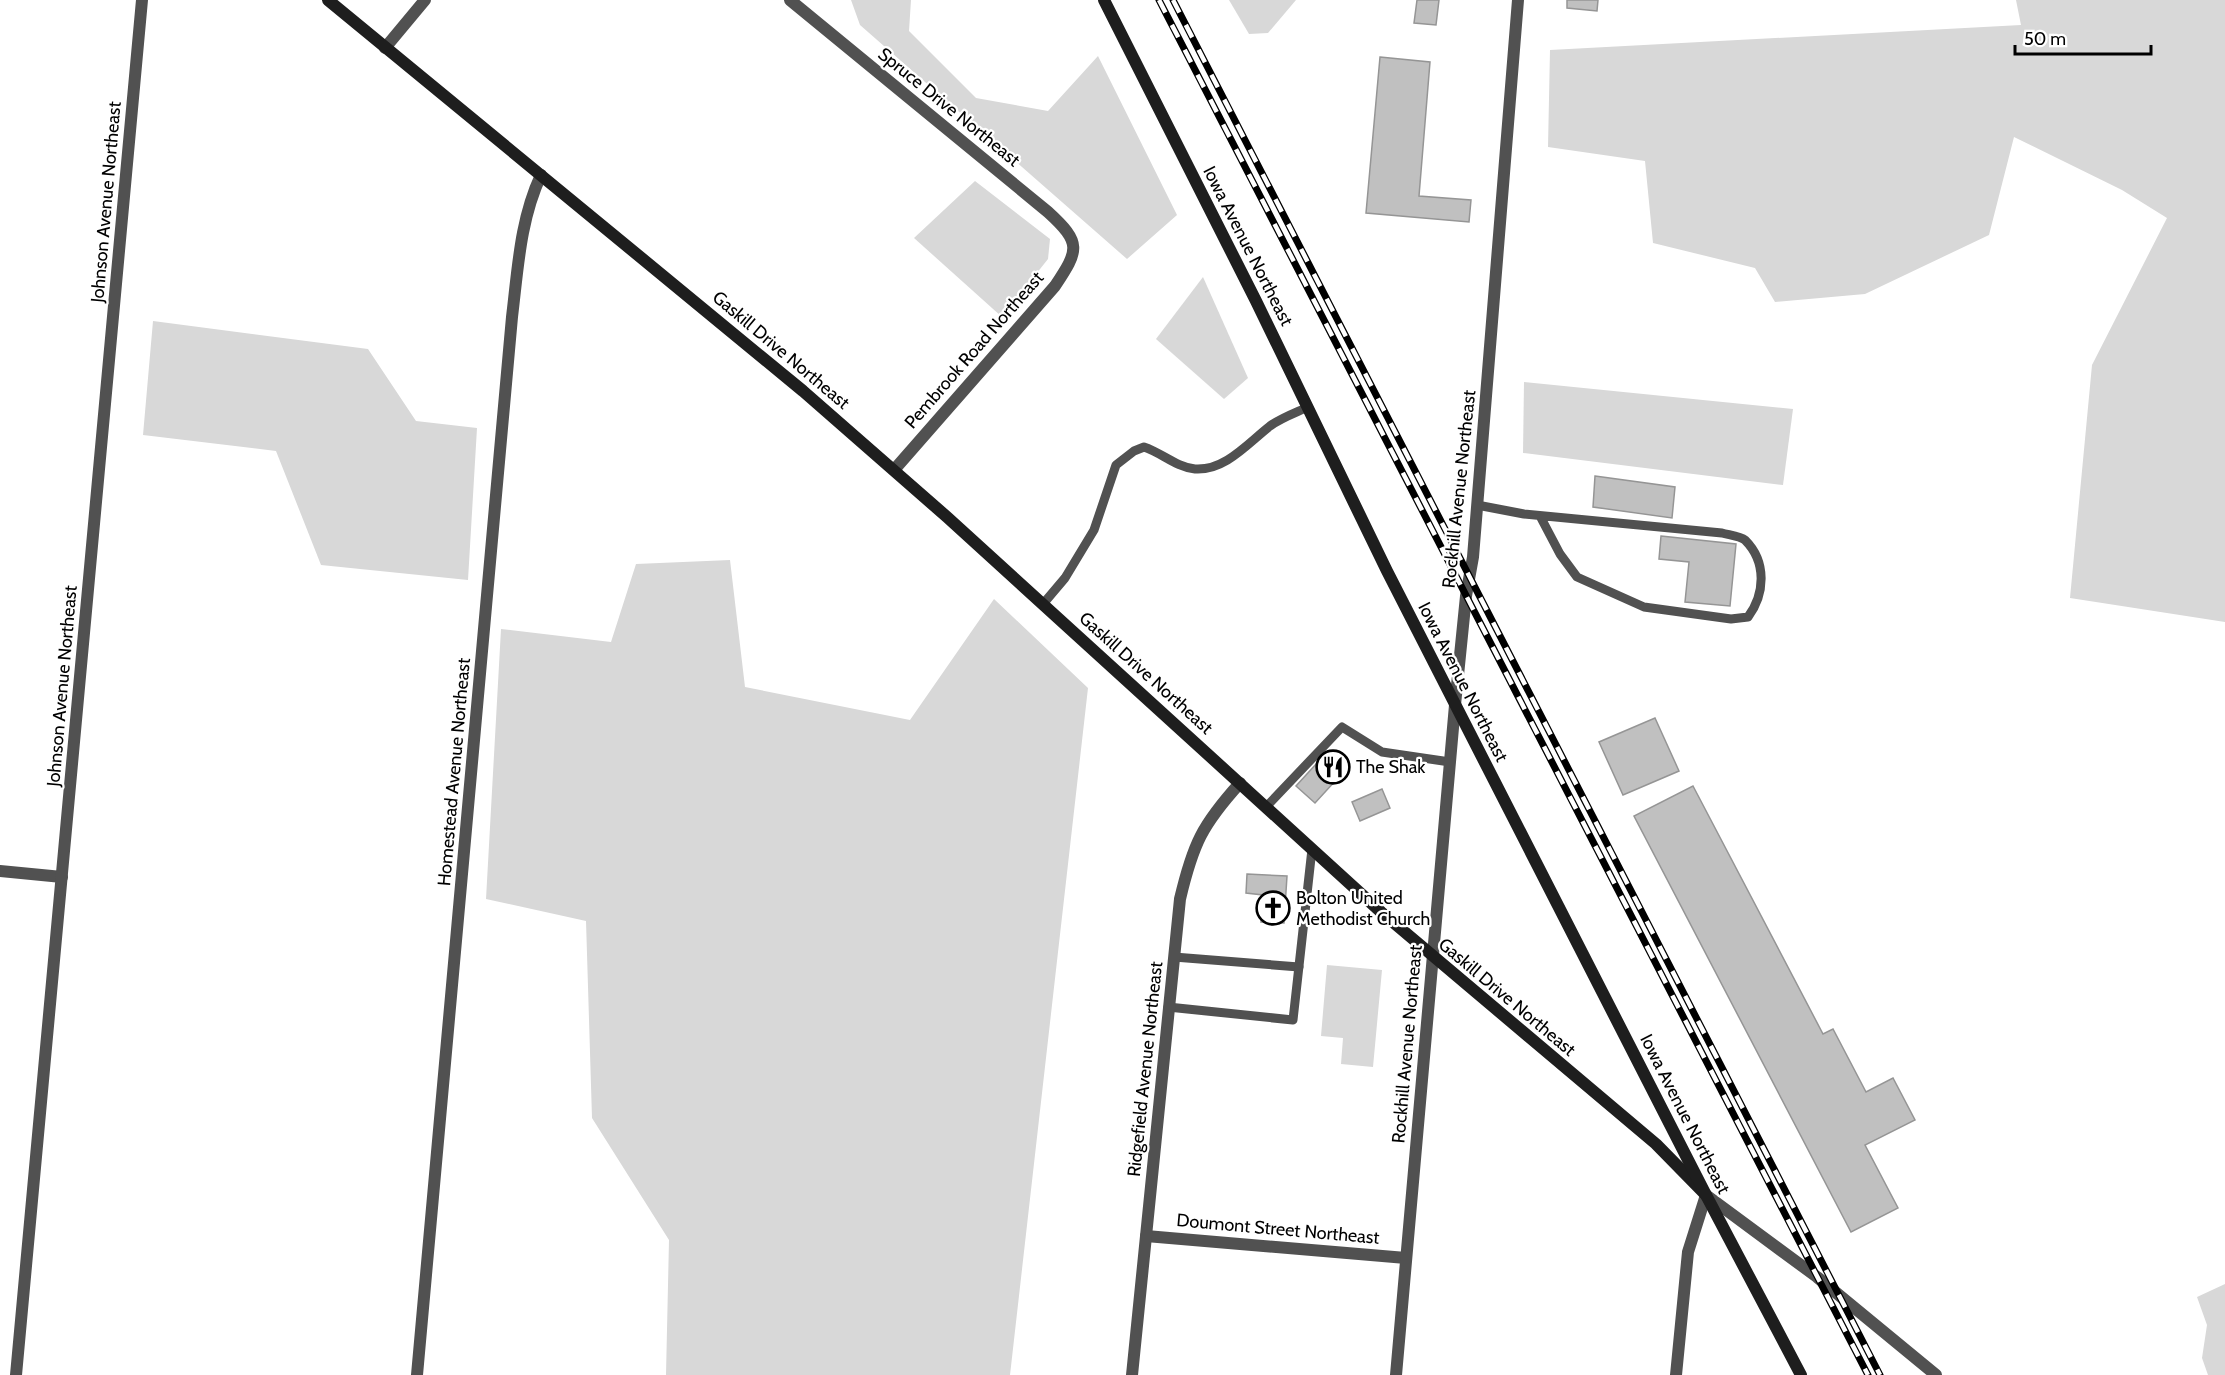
<svg xmlns="http://www.w3.org/2000/svg" width="2225" height="1375" font-family="Cabin,sans-serif">
<style>
.green{fill:#d8d8d8}
.building{fill:#c0c0c0;stroke:#959595;stroke-width:1.5}
.lines{fill:none;stroke-linecap:round;stroke-linejoin:round}
.service{stroke:#515151;stroke-width:9}
.minor{stroke:#515151;stroke-width:12}
.tertiary{stroke:#515151;stroke-width:12}
.secondary{stroke:#1e1e1e;stroke-width:12}
.rail-casing{stroke:#000;stroke-width:7}
.rail{stroke:#fff;stroke-width:4.5;stroke-dasharray:14;stroke-linecap:butt}
.labels{text-anchor:middle;stroke-width:4.5;stroke-linejoin:round;paint-order:stroke}
.street-label{font-size:18px;fill:#000;stroke:#fff}
.poi-label{font-size:18px;fill:#000;stroke:#fff;text-anchor:start}
</style>
<rect width="100%" height="100%" fill="#fff"/>
<g class="green">
<path d="M851,0H911L909,31L976,98L1048,111L1098,56L1177,215L1127,259L860,25Z"/>
<path d="M1229,0H1296L1268,33L1249,34Z"/>
<path d="M2016,0H2225V622L2070,598L2092,365L2167,218L2122,190L2014,137L1989,235L1865,294L1775,302L1755,268L1653,243L1645,161L1548,147L1550,50L2021,25Z"/>
<path d="M975,181L1050,239L1048,259L1002,317L914,238Z"/>
<path d="M1203,277L1248,378L1224,399L1156,339Z"/>
<path d="M153,321L368,349L416,421L477,428L468,580L321,565L276,451L143,435Z"/>
<path d="M1524,382L1793,409L1783,485L1523,453Z"/>
<path d="M730,560L745,687L910,720L994,599L1088,688L1010,1375H666L669,1240L592,1118L586,921L486,899L501,629L611,642L636,564Z"/>
<path d="M1327,965L1382,970L1373,1067L1341,1064L1343,1038L1321,1036Z"/>
<path d="M2225,1284V1375H2208L2202,1358L2207,1325L2197,1297Z"/>
</g>
<g class="building">
<path d="M1417,0H1439L1436,25L1414,23Z"/>
<path d="M1567,0H1598L1597,11L1567,8Z"/>
<path d="M1380,57L1430,62L1419,196L1471,200L1469,222L1366,213Z"/>
<path d="M1595,476L1675,487L1672,518L1593,507Z"/>
<path d="M1661,536L1736,544L1730,606L1685,602L1689,562L1659,559Z"/>
<path d="M1655,718L1679,771L1623,795L1599,742Z"/>
<path d="M1328,751L1347,768L1315,803L1296,786Z"/>
<path d="M1693,786L1823,1034L1833,1029L1866,1092L1893,1078L1915,1120L1865,1145L1898,1208L1851,1232L1634,816Z"/>
<path d="M1382,789L1390,808L1360,821L1352,802Z"/>
<path d="M1247,874L1287,876L1284,923L1261,922L1263,895L1246,893Z"/>
</g>
<g class="lines">
<g class="service">
<path d="M1477,505L1524,514L1722,533C1729,535 1740,536 1745,540C1767,562 1765,594 1748,617L1731,619L1644,607L1577,577L1560,554L1540,516"/>
<path d="M1043,604L1065,578L1094,530L1116,465L1134,451L1144,447C1162,453 1176,467 1195,469C1225,471 1248,443 1270,426C1281,418 1295,413 1308,407"/>
<path d="M1266,807L1342,727L1382,752L1450,762"/>
<path d="M1174,957L1299,967"/>
<path d="M1168,1007L1293,1020L1312,849"/>
</g>
<g class="minor">
<path d="M790,0L1048,212C1082,243 1079,250 1055,286L894,470"/>
<path d="M385,48L425,0"/>
<path d="M0,871L62,877"/>
<path d="M1146,1236L1406,1258"/>
<path d="M16,1375L142,0"/>
<path d="M417,1375L512,317C518,268 520,220 541,175"/>
<path d="M1132,1375L1180,899C1193,844 1202,825 1240,783"/>
<path d="M1676,1375L1688,1252L1706,1195L1817,1277L1936,1375"/>
</g>
<path class="tertiary" d="M1396,1375L1455,705L1466,596L1473,557L1518,0"/>
<g class="secondary">
<path d="M328,0L803,391L947,517L1381,912L1656,1144L1706,1195"/>
<path d="M1104,0L1256,301L1387,571L1706,1195L1801,1375"/>
</g>
<g class="rail-casing">
<g id="rail">
<path d="M1159,0L1868,1375"/>
<path d="M1173,0L1880,1375"/>
</g>
</g>
<use href="#rail" class="rail"/>
</g>
<defs>
<g id="restaurant-ring" transform="scale(1.725)"><circle r="9.5" fill="#fff" stroke="#000" stroke-width="1.5"/><path d="M-5-6h1v4h1v-4h1v4h1v-4h1v5L-1.5 .5V6h-2V.5L-5-1ZM5-6V6H3V1.5H1.5Q1.5-4 5-6Z" fill="#000"/></g>
<g id="church-ring" transform="scale(1.725)"><circle r="9.5" fill="#fff" stroke="#000" stroke-width="1.5"/><path d="M-1.2-6h2.4v3.5h3.3v2.4h-3.3V6h-2.4V-.1h-3.3v-2.4h3.3Z" fill="#000"/></g>
</defs>
<g fill-rule="evenodd">
<use href="#restaurant-ring" x="1333" y="767"/>
<use href="#church-ring" x="1273" y="908"/>
</g>
<g class="labels">
<g class="street-label">
<text transform="translate(949 107) rotate(39)" y="6">Spruce Drive Northeast</text>
<text transform="translate(106 202) rotate(-85)" y="6">Johnson Avenue Northeast</text>
<text transform="translate(1248 246) rotate(63)" y="6">Iowa Avenue Northeast</text>
<text transform="translate(781 350) rotate(40)" y="6">Gaskill Drive Northeast</text>
<text transform="translate(974 350) rotate(-49)" y="6">Pembrook Road Northeast</text>
<text transform="translate(1459 489) rotate(-84)" y="6">Rockhill Avenue Northeast</text>
<text transform="translate(1146 673) rotate(42)" y="6">Gaskill Drive Northeast</text>
<text transform="translate(1463 682) rotate(63)" y="6">Iowa Avenue Northeast</text>
<text transform="translate(62 686) rotate(-85)" y="6">Johnson Avenue Northeast</text>
<text transform="translate(454 772) rotate(-85)" y="6">Homestead Avenue Northeast</text>
<text transform="translate(1507 997) rotate(40)" y="6">Gaskill Drive Northeast</text>
<text transform="translate(1407 1044) rotate(-85)" y="6">Rockhill Avenue Northeast</text>
<text transform="translate(1145 1069) rotate(-84)" y="6">Ridgefield Avenue Northeast</text>
<text transform="translate(1685 1114) rotate(63)" y="6">Iowa Avenue Northeast</text>
<text transform="translate(1278 1229) rotate(5)" y="6">Doumont Street Northeast</text>
</g>
<g class="poi-label">
<text x="1356" y="773">The Shak</text>
<text x="1296" y="904">Bolton United<tspan x="1296" dy="21">Methodist Church</tspan></text>
</g>
</g>
<path d="M2015 45v9h136v-9" fill="none" stroke="#000000" stroke-width="3"/>
<text x="2024" y="45" font-size="18" fill="#000000" stroke="#ffffff" stroke-width="4.5" paint-order="stroke">50 m</text>
</svg>
